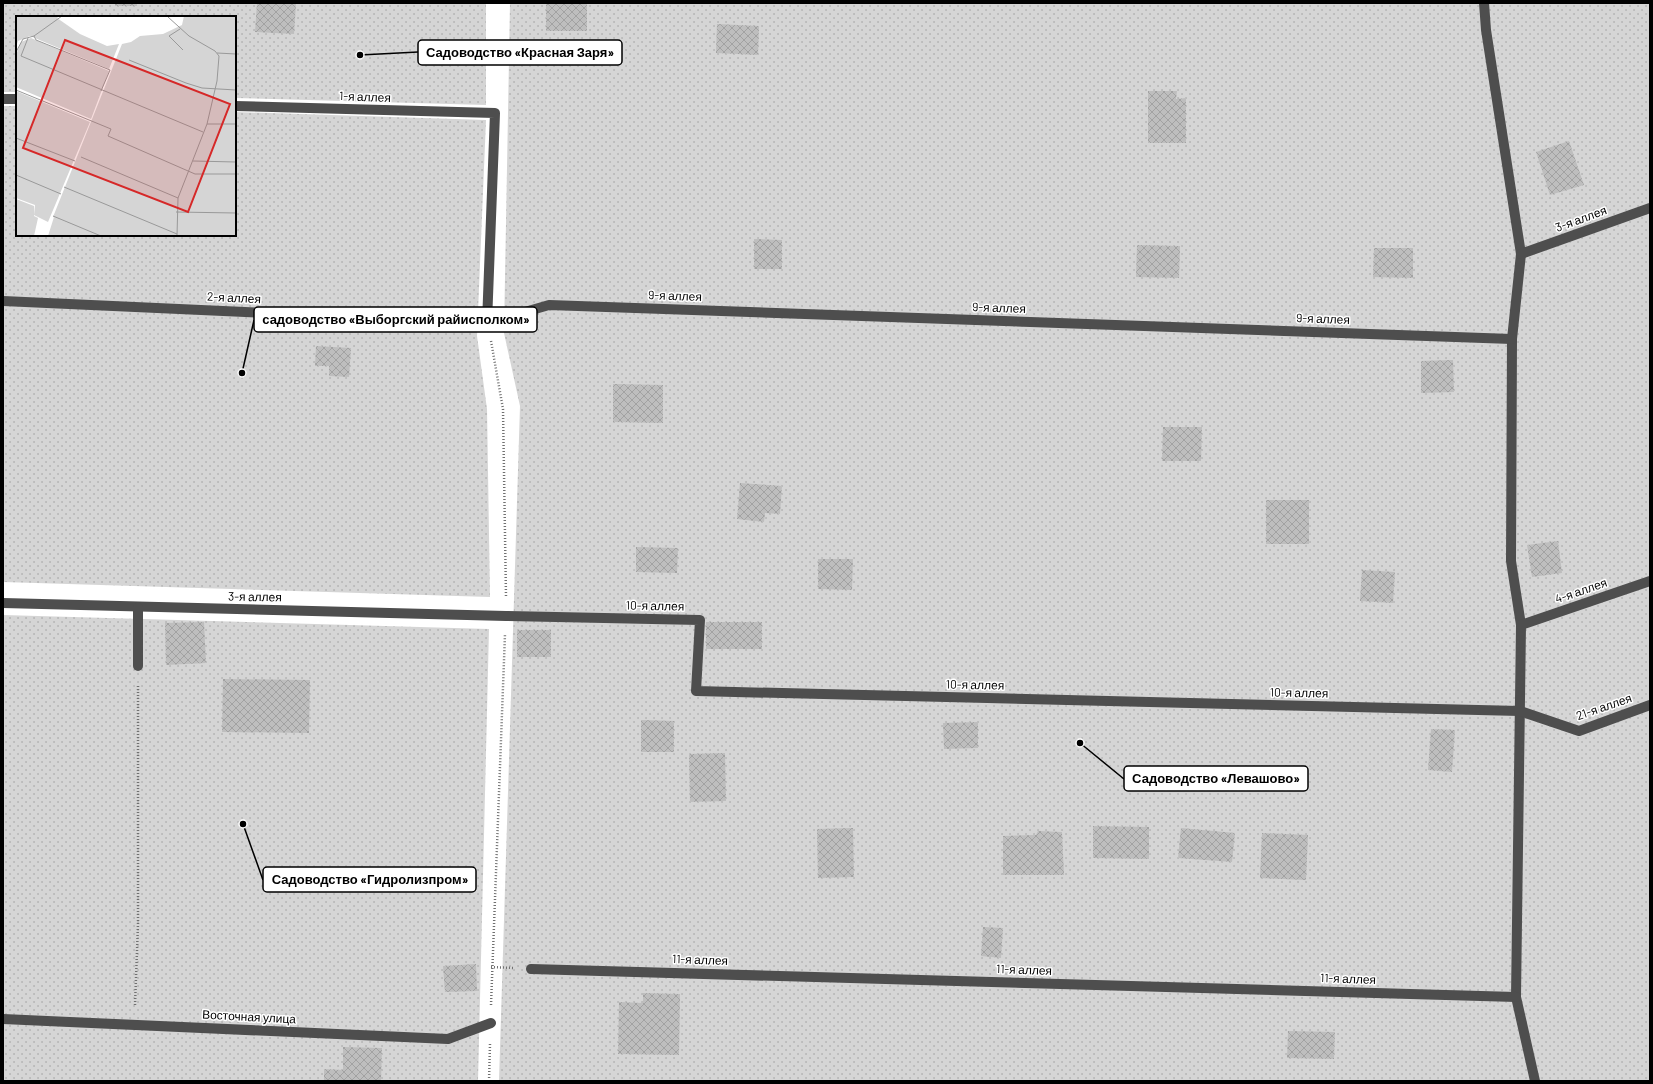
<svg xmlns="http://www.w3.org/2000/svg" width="1653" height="1084" font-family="Barlow,sans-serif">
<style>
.garden{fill:url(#garden-dots)}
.building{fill:url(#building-cross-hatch)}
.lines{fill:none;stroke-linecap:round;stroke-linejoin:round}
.path{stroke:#707070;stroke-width:2.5;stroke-dasharray:1 2;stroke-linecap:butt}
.minor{stroke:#4e4e4e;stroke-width:10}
.labels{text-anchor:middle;stroke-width:3;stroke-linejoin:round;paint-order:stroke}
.street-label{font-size:12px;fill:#000;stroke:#fff}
.inset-road{fill:none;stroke:#999;stroke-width:1}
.view{fill:#d62828;fill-opacity:0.15;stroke:#d62828;stroke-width:2}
.inset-edge{fill:none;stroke:#000;stroke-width:2}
.leader{fill:none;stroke:#000;stroke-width:1.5}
.callout-dot{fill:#000;stroke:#fff;stroke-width:1.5}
.callout{fill:#fff;stroke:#000;stroke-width:1.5}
.callout-label{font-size:13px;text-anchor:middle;font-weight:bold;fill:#000}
</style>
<defs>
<pattern id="garden-dots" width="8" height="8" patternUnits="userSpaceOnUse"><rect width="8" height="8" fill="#d5d5d5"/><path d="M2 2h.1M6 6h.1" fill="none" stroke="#b5b5b5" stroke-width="1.8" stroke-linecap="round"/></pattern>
<pattern id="building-cross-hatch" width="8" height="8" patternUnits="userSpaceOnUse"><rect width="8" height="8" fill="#bebebe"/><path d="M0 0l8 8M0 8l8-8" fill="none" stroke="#a2a2a2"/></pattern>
</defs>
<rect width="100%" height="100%" fill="#fff"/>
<g class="garden">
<path d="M3,3H486V105L235,98V17H17V92H3Z"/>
<path d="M510,3H1650V1081H499L520,406L504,333Z"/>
<path d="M3,106H17V235H235V112L486,120L477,336L487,409L490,597L3,582Z"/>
<path d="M3,615L489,629L478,1081H3Z"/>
</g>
<g class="building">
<rect x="115" y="3" width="22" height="3"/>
<path d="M257,3H296L294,34L255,32Z"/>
<rect x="546" y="3" width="41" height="28"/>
<path d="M717,24L759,26L758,55L716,53Z"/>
<path d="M1148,91H1177L1176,99L1186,98V143H1148Z"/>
<path d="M1569,141L1584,185L1550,195L1536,152Z"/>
<path d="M754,239L782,240V269H754Z"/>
<path d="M1137,245L1180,246L1179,278L1136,277Z"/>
<path d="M1374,248H1413V278L1373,277Z"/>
<path d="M316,346L351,348L349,377L329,376V366H315Z"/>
<path d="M1453,360L1454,392L1421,393V361Z"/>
<path d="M613,384L663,385V423L613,422Z"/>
<path d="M1163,427H1202L1201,461H1162Z"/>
<path d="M740,483L782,486L780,514L765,513L764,522L737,519Z"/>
<rect x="1266" y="500" width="43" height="44"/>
<path d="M1558,541L1562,573L1532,577L1527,545Z"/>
<path d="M636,547L678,548L677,573L636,572Z"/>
<path d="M818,559H853L852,590L818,589Z"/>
<path d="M1362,570L1395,572L1393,603L1360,601Z"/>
<path d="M204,622L206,663L166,665L165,623Z"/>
<rect x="706" y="622" width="56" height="27"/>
<rect x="517" y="630" width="34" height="27"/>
<path d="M223,679L310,680L309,733L222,732Z"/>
<path d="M641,720L674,721V752H641Z"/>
<path d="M978,722V748L944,749L943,723Z"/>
<path d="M1431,729L1455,730L1452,772L1428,770Z"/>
<path d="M725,753L726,801L690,802L689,754Z"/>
<path d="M1093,826L1149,827V859L1093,858Z"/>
<path d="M853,828L854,877L818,878L817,829Z"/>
<path d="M1181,828L1235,833L1232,862L1178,858Z"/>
<path d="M1038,831L1062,832L1064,875H1003V836L1036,835Z"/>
<path d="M1262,833L1308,835L1306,880L1260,878Z"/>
<path d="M983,927L1003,928L1001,958L981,956Z"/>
<path d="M476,964L477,991L445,992L443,966Z"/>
<path d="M643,993L680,994L679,1055L618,1054L619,1002L643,1003Z"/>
<path d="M1288,1031L1335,1032L1334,1059L1287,1058Z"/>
<path d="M343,1047L382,1048L381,1081H324V1069L343,1070Z"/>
</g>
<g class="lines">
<g class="path">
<path d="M491,341L503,409L506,597"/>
<path d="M491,967L513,968"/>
<path d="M135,1005L138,924V684"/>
<path d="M491,1005L505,634"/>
<path d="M489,1081L490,1044"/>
</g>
<g class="minor">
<path d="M1484,3L1486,30L1521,254L1512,339L1511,561L1521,625L1516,997L1535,1081"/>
<path d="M3,99H17"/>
<path d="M235,106L495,113L487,323"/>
<path d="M1521,254L1650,208"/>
<path d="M3,301L487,323L549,305L1512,339"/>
<path d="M3,603L506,616L700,620L696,691L1520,711L1579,731L1650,705"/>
<path d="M138,607V666"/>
<path d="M1521,625L1650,581"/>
<path d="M531,969L1516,997"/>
<path d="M3,1019L448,1039L491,1023"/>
</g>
</g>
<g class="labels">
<g class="street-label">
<text transform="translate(365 97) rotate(2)" y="4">1-я аллея</text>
<text transform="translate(1581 219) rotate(-20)" y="4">3-я аллея</text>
<text transform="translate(675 296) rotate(2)" y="4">9-я аллея</text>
<text transform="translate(234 298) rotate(3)" y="4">2-я аллея</text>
<text transform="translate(999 308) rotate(2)" y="4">9-я аллея</text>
<text transform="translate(1323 319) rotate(2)" y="4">9-я аллея</text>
<text transform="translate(1581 591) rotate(-19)" y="4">4-я аллея</text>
<text transform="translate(255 597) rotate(1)" y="4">3-я аллея</text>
<text transform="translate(655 606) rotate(1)" y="4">10-я аллея</text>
<text transform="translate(975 685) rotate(1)" y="4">10-я аллея</text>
<text transform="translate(1299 693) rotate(1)" y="4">10-я аллея</text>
<text transform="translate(1604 707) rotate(-19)" y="4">21-я аллея</text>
<text transform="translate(700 960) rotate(2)" y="4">11-я аллея</text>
<text transform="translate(1024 970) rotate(2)" y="4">11-я аллея</text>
<text transform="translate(1348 979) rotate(2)" y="4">11-я аллея</text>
<text transform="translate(249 1017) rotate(3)" y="4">Восточная улица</text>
</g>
</g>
<g transform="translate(16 16)">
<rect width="220" height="220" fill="#fff"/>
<path d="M0,183L18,190V200L22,202L18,220H0ZM38,201L84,220H32Z" fill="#d5d5d5"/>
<path d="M0,0H43L41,2L64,18L91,30L103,28L93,53L14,20L2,25L0,31ZM168,0H220V220H82L37,201L106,28L115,26L124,20L147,18L166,9ZM15,22L93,55L75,103L0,71V39L5,26ZM0,75L74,106L32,206L18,199L19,189L0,182Z" fill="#d5d5d5"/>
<path class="inset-road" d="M130,0H156M152,1L173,20L199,35L203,40L201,65L191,108L162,182L161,220M164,13L153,20L167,34M18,20L20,24L94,54L85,75M12,22L5,40L187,116M0,36L7,23L18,20L46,0M201,37L220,38M113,44L170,67L186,72L220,74M0,74L95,113L92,120L179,158H220M191,108H220M0,122L59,145M65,141L162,182M177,145L220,146M0,159L45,178M48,171L161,218M160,196L220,197M37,200L85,220"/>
<path class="view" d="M49,24L214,88L172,196L7,132Z"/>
<rect width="220" height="220" class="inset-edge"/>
</g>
<path class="leader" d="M360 55L418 52M242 373L254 320M1080 743L1124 779M243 824L263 880"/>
<g class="callout-dot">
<circle cx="360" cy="55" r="4"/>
<circle cx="242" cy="373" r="4"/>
<circle cx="1080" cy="743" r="4"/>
<circle cx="243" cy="824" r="4"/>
</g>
<g class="callout">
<rect x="418" y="40" width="204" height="25" rx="4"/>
<rect x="254" y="307" width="283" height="25" rx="4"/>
<rect x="1124" y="766" width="184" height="25" rx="4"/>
<rect x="263" y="867" width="213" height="25" rx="4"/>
</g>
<g class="callout-label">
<text x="520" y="57">Садоводство «Красная Заря»</text>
<text x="396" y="324">садоводство «Выборгский райисполком»</text>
<text x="1216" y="783">Садоводство «Левашово»</text>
<text x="370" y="884">Садоводство «Гидролизпром»</text>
</g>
<rect width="1653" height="1084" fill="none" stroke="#000000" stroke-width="8"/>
</svg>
